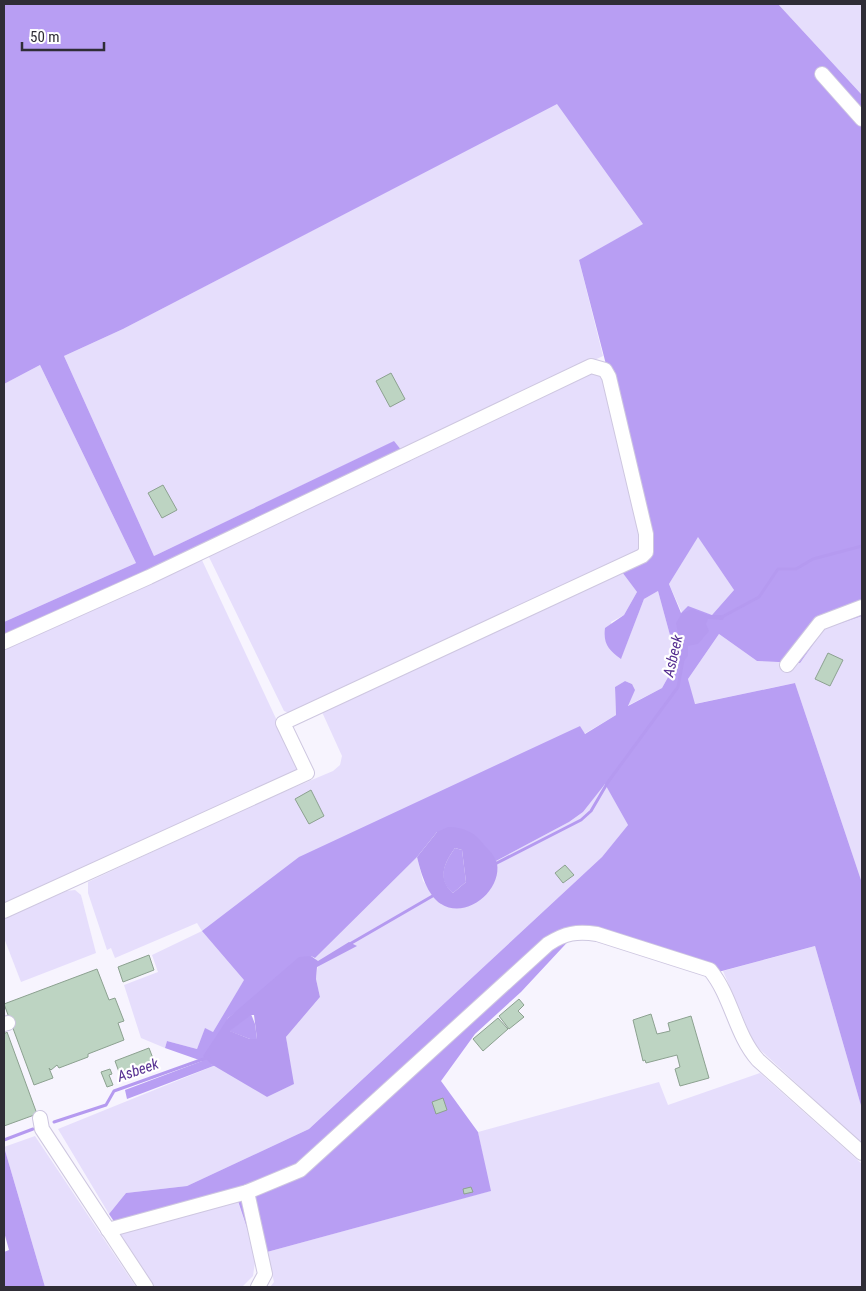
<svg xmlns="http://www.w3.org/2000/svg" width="866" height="1291" font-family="'Roboto Condensed',sans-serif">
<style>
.green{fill:#e6defc}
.forest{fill:#b89ef3;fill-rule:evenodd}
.water{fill:#b59af0;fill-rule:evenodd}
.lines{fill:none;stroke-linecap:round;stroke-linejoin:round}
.stream{stroke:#b59af0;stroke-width:3}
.building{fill:#bdd4c2;stroke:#8ca190}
.minor-casing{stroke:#cec7e0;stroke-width:16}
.minor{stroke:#fff;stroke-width:14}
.labels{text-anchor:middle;stroke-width:4.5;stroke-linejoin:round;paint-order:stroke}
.water-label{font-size:15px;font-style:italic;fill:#562f91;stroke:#fff}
</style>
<rect width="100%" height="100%" fill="#f7f4fe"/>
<g class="green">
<path d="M778,4H862V95Z"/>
<path d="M557,103L644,224L579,260L603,356L401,450L393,442L154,556L64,356L123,329Z"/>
<path d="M40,365L136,563L4,622V384Z"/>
<path d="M594,372L601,375L643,532L639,554L289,713L284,711L208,555L410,461Z"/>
<path d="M698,536L734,590L712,615L696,610L682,613L669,584Z"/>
<path d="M201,558L300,770L4,907V650Z"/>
<path d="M622,572L637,592L624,615L611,622L621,658L644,599L658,591L677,661L662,688L627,706L632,684L625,681L615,687L616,715L584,734L580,726L203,931L245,979L213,1032L205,1029L197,1049L167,1041L165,1048L141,1038L124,985L158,972L152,955L202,931L197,923L115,958L111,948L107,950L88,893V882L255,804L333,771L340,765L342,756L322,712Z"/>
<path d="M862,616V883L795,683L694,704L688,679L719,634L757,661L800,663L824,629Z"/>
<path d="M605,783L628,825L602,857L309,1129L187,1186L126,1193L109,1214L58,1129L216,1065L267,1097L293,1084L286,1037L320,997L316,979L318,963L315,958L410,861L417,857L423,881L442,905L497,864L496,861L569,822L583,812Z"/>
<path d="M75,890L81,895L96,953L21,982L4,938V919L66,891Z"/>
<path d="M815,946L862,1109V1144L754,1044L723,971Z"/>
<path d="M760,1073L862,1164V1287H270L274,1282L267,1252L490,1191L478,1132L659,1082L668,1105Z"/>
<path d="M35,1136L136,1287H45L4,1147Z"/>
<path d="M238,1202L256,1255L253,1276L242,1287H155L120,1234Z"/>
</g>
<g class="forest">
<path d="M4,4H778L862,95V616L824,629L800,663L757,661L719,634L688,679L695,704L795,683L862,883V1109L815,946L707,975L575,934L521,992L475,1034L441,1081L478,1132L491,1191L256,1255L234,1189L115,1223L109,1214L126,1193L187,1186L309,1129L602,857L628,825L605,784L583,812L569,822L496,861L489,851L437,832L417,857L315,958L311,956L228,1018L211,1064L216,1065L127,1099L125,1090L202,1061L165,1048L167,1041L197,1049L205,1028L213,1032L244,980L202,931L299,857L580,726L585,734L616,715L615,687L625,681L632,684L635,690L628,706L662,688L677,661L658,591L644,599L621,659C609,650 603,644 605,628L624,615L637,592L622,572L643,560L654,550L579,260L643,224L557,104L123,329L64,356L154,556L394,441L410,461L4,650V622L136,563L40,365L4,384ZM698,537L734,590L712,615L688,606L681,613L669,584Z"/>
<path d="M455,848L462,850L466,882L453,893C436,880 444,863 455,848Z"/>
<path d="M251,1014L255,1024L257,1039H250L229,1031Z"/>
<path d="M4,1147L45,1287H4V1252L9,1250L4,1232Z"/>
</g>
<g class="water">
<path d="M692,609L708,615H725L723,620L708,619L706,624L709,631L698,644L688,646V656L678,667L680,642L676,623L682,613Z"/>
<path d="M448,827C463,827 475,832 484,845C489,850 495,856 497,863C502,891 466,920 441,904C427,895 421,873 417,857L437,832ZM455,848L462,850L466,882L453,893C437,879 444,863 455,848Z"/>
<path d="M349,942L357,946L317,967L316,979L320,997L286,1037L294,1084L267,1097L211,1064L203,1056L228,1018L299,957L311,956L318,961ZM251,1015H254L257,1039H250L230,1031Z"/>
</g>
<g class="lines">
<g class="stream">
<path d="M720,618L759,597L778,569H796L813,559L862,546"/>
<path d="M493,865L581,820L591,811L608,782L678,687L683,660"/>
<path d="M348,945L436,894"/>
<path d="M54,1122L106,1105L114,1091L209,1057"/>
<path d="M4,1140L33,1129"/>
</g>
</g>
<g class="building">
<path d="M391,373L405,399L390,407L376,381Z"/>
<path d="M163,485L177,510L162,518L148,493Z"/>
<path d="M828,653L843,660L830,686L815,679Z"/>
<path d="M311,790L324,816L309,824L295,799Z"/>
<path d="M565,865L574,875L563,883L555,873Z"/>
<path d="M149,955L154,970L123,982L118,967Z"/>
<path d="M97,969L109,1000L115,998L124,1021L118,1023L124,1040L88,1054V1057L59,1068L57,1065L51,1070L49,1068L53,1078L34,1085L4,1004Z"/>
<path d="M519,999L524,1005L518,1011L524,1017L509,1029L499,1016Z"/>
<path d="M651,1014L657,1034L670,1031L668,1023L691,1016L709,1078L680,1086L675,1069L680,1067L677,1055L646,1063L645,1060L643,1061L633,1020Z"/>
<path d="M498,1018L508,1029L483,1051L473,1039Z"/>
<path d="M7,1032L37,1114L4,1126V1034Z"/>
<path d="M149,1048L154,1061L140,1065L143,1072L131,1076L129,1069L119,1072L115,1061Z"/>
<path d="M110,1069L112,1074L109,1075L113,1085L107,1087L101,1072Z"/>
<path d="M443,1098L447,1110L436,1114L432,1102Z"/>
<path d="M471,1187L473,1192L464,1194L463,1189Z"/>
</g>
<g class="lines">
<g class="minor-casing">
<g id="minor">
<path d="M822,74L862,119"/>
<path d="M4,642L149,577L591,366L605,370L609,377L646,534V552L642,556L283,723L307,773L4,911"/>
<path d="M787,665L820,623L862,607"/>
<path d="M4,1024L8,1023"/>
<path d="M40,1118L42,1129L146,1287"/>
<path d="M247,1192L265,1274L258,1287"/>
<path d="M108,1230L247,1192L300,1170L548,944C565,933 577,931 597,934L710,970C732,997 735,1034 758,1060L862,1153"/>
</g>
</g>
<use href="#minor" class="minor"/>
</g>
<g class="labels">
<g class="water-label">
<text transform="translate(673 656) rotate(-77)" y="5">Asbeek</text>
<text transform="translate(138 1070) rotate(-19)" y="5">Asbeek</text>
</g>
</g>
<rect width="866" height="1291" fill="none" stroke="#2f2d36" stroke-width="10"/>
<path d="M22 42v8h82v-8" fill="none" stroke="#2f2d36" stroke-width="2.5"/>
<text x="30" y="42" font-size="15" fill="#2f2d36" stroke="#ffffff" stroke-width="4" paint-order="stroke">50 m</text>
</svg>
